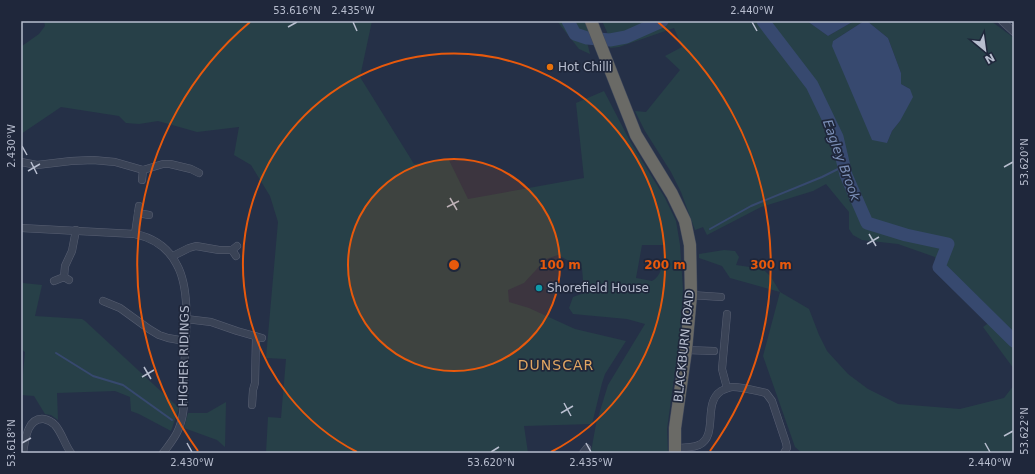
<svg xmlns="http://www.w3.org/2000/svg" width="1035" height="474" font-family="'DejaVu Sans',sans-serif">
<style>
.green{fill:#274048;fill-rule:evenodd}
.water{fill:#37496f}
.lines{fill:none;stroke-linecap:round;stroke-linejoin:round}
.stream{stroke:#37496f;stroke-width:2}
.river{stroke:#37496f;stroke-width:13}
.minor-casing{stroke:#596073;stroke-width:8}
.trunk-casing{stroke:#424a5d;stroke-width:13}
.minor{stroke:#3a4356;stroke-width:7}
.trunk{stroke:#6a6a66;stroke-width:12}
.ticks{fill:none;stroke:#b8becf;stroke-width:1.5}
.ring{fill:none;stroke:#e8590c;stroke-width:2}
.food-dot{fill:#e8710a;stroke:#1f273b;stroke-width:1.5}
.culture-dot{fill:#0f9aa8;stroke:#1f273b;stroke-width:1.5}
.labels{text-anchor:middle;stroke-width:3.5;stroke-linejoin:round;paint-order:stroke}
.poi-label{font-size:12px;fill:#b8becf;stroke:#1f273b;text-anchor:start}
.street-label{font-size:12px;fill:#b8becf;stroke:#1f273b}
.water-label{font-size:13px;font-style:italic;fill:#7c90b8;stroke:#1f273b}
.quarter-label{font-size:14px;letter-spacing:1px;fill:#e0a662;stroke:#1f273b}
.centre{fill:#e8590c;stroke:#1f273b;stroke-width:2}
.ring-label{font-size:12px;text-anchor:middle;font-weight:bold;fill:#e8590c;stroke:#1f273b;stroke-width:3.5;stroke-linejoin:round;paint-order:stroke}
.neatline{fill:none;stroke:#b8becf;stroke-width:1.5}
.ticks-label{font-size:10px;text-anchor:middle;fill:#b8becf}
</style>
<rect width="100%" height="100%" fill="#253047"/>
<g class="green">
<path d="M44,21H372L360,77L414,164L449,160L468,199L584,178L576,103L604,91L631,143L665,198L676,221L680,245L683,289L680,335L667,429L668,453H594L591,452L596,424L608,385L645,324L627,319L573,314L569,308L573,297L584,293L582,268L558,255L546,259L524,283L508,290L509,302L529,308L575,329L626,341L605,374L602,383L592,424L524,426L528,453H266L268,417L281,418L286,359L266,358L278,222L270,196L251,165L234,155L239,127L197,132L158,121L139,124L126,123L119,116L61,107L21,134V48L22,46L39,34L45,26ZM642,245H664C663,257 664,275 652,281L636,278Z"/>
<path d="M557,21H564L572,35L587,42L590,54L579,49Z"/>
<path d="M572,21H585L590,33L577,31Z"/>
<path d="M602,21H807L828,36L854,21H864L833,41L887,143L892,131L900,121L910,89L901,84V73L888,38L867,21H991L1014,38V369L983,327L990,322L976,306L971,305L937,268L935,257L898,244L862,240L853,235L849,229V212L826,184L813,191L761,207L707,235L703,227L695,230L681,192L671,172L645,131L635,111L646,112L680,70L665,56L682,47L674,28L619,47L610,48L607,32Z"/>
<path d="M724,250L735,251L739,257L736,265L763,269L771,277L780,292L809,309L819,335L827,351L848,374L868,389L898,404L960,409L1004,398L1014,385V453H802L795,447L763,356L780,292L730,278L722,266L699,258V254Z"/>
<path d="M21,278L23,283L42,285L35,316L82,319L85,321L179,408L171,431L139,414L131,411L130,397L115,391L57,393L58,420L51,415L45,414L34,396L21,395L25,352L21,349Z"/>
<path d="M226,402L225,447L217,440L184,428L188,413H207Z"/>
</g>
<g class="water">
<path d="M807,21H854L828,36Z"/>
<path d="M864,21H867L888,38L901,73V84L910,89L913,97L900,121L892,131L887,143L872,140L832,46L833,41Z"/>
</g>
<g class="lines">
<g class="stream">
<path d="M710,229L751,206L822,177L844,166"/>
<path d="M56,353L93,376L123,385L172,420"/>
</g>
<g class="river">
<path d="M568,21L575,34L587,38L610,40L626,37L662,21"/>
<path d="M763,21L812,85L837,137L846,175L867,223L906,235L948,244L939,267L1014,341"/>
</g>
<g class="minor-casing">
<g id="minor">
<path d="M1002,21L1014,32"/>
<path d="M21,162L37,165L71,161L93,160L115,162L143,170L163,164H170L191,169L199,173"/>
<path d="M142,180L143,170"/>
<path d="M138,213L149,215"/>
<path d="M21,228L135,234C154,238 168,247 177,265C192,292 185,343 184,373C184,391 186,411 179,428C176,437 169,445 163,453"/>
<path d="M135,234L139,206"/>
<path d="M173,256L189,248L196,246L219,250H232"/>
<path d="M236,256L232,250L237,246"/>
<path d="M64,277L65,266L72,251L76,230"/>
<path d="M54,281L64,277L69,280"/>
<path d="M691,295L721,297"/>
<path d="M103,301L120,308L149,329L159,335L168,338L185,341"/>
<path d="M727,314L722,369L727,388"/>
<path d="M186,319L211,322L237,331L262,338"/>
<path d="M686,350L714,351"/>
<path d="M252,405L253,390L255,383L256,337"/>
<path d="M675,448C682,448 691,448 699,445C719,435 702,404 721,391C725,389 729,387 733,387C743,387 756,391 766,393L772,401L786,443L787,448L784,453"/>
<path d="M23,453C25,441 27,417 44,419C49,420 52,422 55,425C62,433 65,445 71,453"/>
<path d="M583,453L587,448"/>
</g>
</g>
<g class="trunk-casing">
<path id="trunk" d="M591,21L636,135L672,194L685,221L690,245L691,295L686,350L675,428V453"/>
</g>
<use href="#minor" class="minor"/>
<use href="#trunk" class="trunk"/>
</g>
<path class="ticks" d="M353,22L357,31M752,22L757,31M288,27L297,22M22,146L27,155M31,162L37,174M1004,167L1013,162M28,171L40,164M450,198L457,210M447,207L459,201M869,234L876,246M867,244L879,237M144,367L151,379M142,377L154,370M564,403L571,416M561,413L573,406M1004,436L1013,431M22,443L31,438M187,443L192,452M586,443L591,452M985,443L990,452M491,452L499,447"/>
<circle cx="454" cy="265" r="106" fill="#e8590c" fill-opacity=".12"/>
<g class="ring">
<circle cx="454" cy="265" r="106"/>
<path d="M357 452A211 211 0 1 1 551 452"/>
<path d="M198 451A317 317 0 0 1 250 22M658 22A317 317 0 0 1 710 451"/>
</g>
<circle class="food-dot" cx="550" cy="67" r="4"/>
<circle class="culture-dot" cx="539" cy="288" r="4"/>
<g class="labels">
<g class="poi-label">
<text x="558" y="71">Hot Chilli</text>
<text x="547" y="292">Shorefield House</text>
</g>
<g class="street-label">
<text transform="translate(684 346) rotate(-84)" y="4">BLACKBURN ROAD</text>
<text transform="translate(184 356) rotate(-89)" y="4">HIGHER RIDINGS</text>
</g>
<g class="water-label">
<text transform="translate(842 160) rotate(70)" y="5">Eagley Brook</text>
</g>
<g class="quarter-label">
<text x="556" y="370">DUNSCAR</text>
</g>
</g>
<circle cx="454" cy="265" r="6" class="centre"/>
<g class="ring-label">
<text x="560" y="269">100 m</text>
<text x="665" y="269">200 m</text>
<text x="771" y="269">300 m</text>
</g>
<rect width="1035" height="474" fill="none" stroke="#1f273b" stroke-width="44"/>
<g transform="translate(985 50) rotate(151)" stroke="#1f273b" stroke-width="3" paint-order="stroke">
<path d="M0-3L7 15L0 10L-7 15Z" fill="#b8becf"/>
<text y="-6" font-size="11" font-weight="bold" text-anchor="middle" fill="#b8becf">N</text>
</g>
<rect x="22" y="22" width="991" height="430" class="neatline"/>
<g class="ticks-label">
<text x="297" y="14">53.616°N</text>
<text x="353" y="14">2.435°W</text>
<text x="752" y="14">2.440°W</text>
<text transform="translate(11 146) rotate(-90)" y="4">2.430°W</text>
<text transform="translate(1024 162) rotate(-90)" y="4">53.620°N</text>
<text transform="translate(1024 431) rotate(-90)" y="4">53.622°N</text>
<text transform="translate(11 443) rotate(-90)" y="4">53.618°N</text>
<text x="192" y="466">2.430°W</text>
<text x="491" y="466">53.620°N</text>
<text x="591" y="466">2.435°W</text>
<text x="990" y="466">2.440°W</text>
</g>
</svg>
